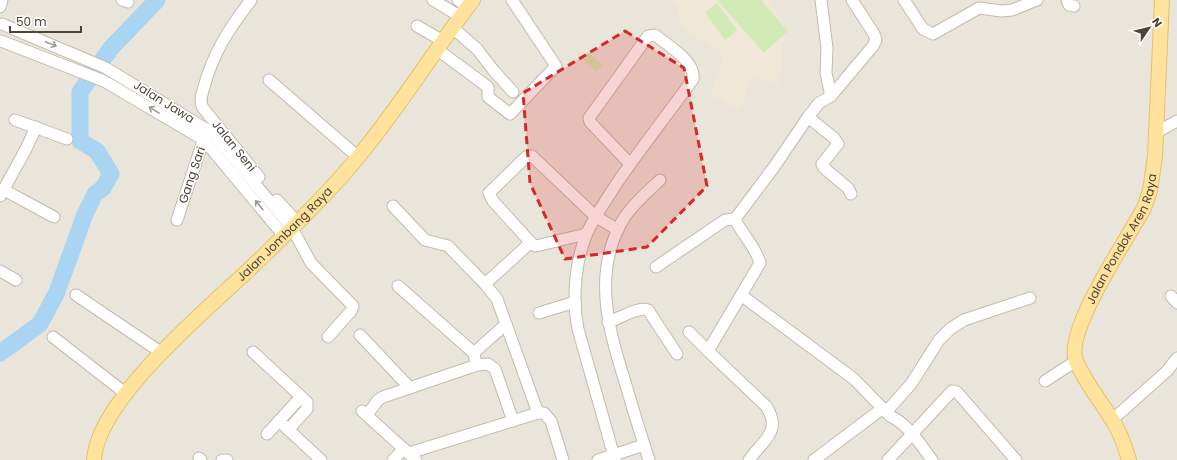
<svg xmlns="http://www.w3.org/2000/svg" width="1177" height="460" font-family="Poppins,sans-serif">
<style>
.residential{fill:#eae5da}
.education{fill:#efe8d6}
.green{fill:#d2eab5}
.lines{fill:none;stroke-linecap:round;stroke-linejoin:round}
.river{stroke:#a9d4f2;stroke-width:17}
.minor-casing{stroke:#c2bbae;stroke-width:13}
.major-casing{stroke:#e6c16a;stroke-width:16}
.minor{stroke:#fff;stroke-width:11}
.major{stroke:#ffe39c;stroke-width:14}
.oneway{stroke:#9c9892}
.marked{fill:#d62828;fill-opacity:0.2;stroke:#d62828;stroke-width:3;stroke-dasharray:8 5;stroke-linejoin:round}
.labels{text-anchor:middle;stroke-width:3;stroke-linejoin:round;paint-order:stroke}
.street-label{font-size:12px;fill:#4b4439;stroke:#fff}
</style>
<rect width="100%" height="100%" fill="#f6f3ec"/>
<rect class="residential" x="0" y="0" width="1177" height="460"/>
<path class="education" d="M671,0H769L788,31L783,36L781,71L778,84L752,77L740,108L723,103V100L710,95L723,56L713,44L710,47L705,41L702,43L695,35L693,36L688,32L678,19L680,17L676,12L679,10Z"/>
<g class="green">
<path d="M717,0H761L788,31L764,53Z"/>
<path d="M717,3L737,30L725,40L705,12Z"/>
<path d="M588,52L603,65L596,72L582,59Z"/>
</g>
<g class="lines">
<path class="river" d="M0,353L40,324L57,292L85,214L95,194L103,188L111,174L97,151L80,141V92L111,48L157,0"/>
<g class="minor-casing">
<g id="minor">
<path d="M122,0L128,2"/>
<path d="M251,0C230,27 213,53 204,87C202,94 199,101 203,108L259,177"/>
<path d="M433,0L461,17"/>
<path d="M458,0L467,7"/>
<path d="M821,0L827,48L826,73L831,96"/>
<path d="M904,0L923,29L933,34L979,8L1001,11L1012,10L1037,0"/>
<path d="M1067,0L1069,5L1074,6"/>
<path d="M0,7L2,0"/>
<path d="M2,24L106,68L206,129L214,135L292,228L311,263L353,306L351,311L328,337"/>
<path d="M417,26L443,41"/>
<path d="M453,28L477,49L494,71L513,92"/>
<path d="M1,41L104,81L204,140L284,236"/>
<path d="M438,50L488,87V97L510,114L556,66L512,0"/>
<path d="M269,80L358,157"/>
<path d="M808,117L834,138L838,144L822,164L824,168L848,188L851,194"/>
<path d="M15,120L67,139"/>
<path d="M1157,132L1177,121"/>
<path d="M4,190L54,217"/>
<path d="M0,196L26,149L36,127"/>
<path d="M277,200L297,222"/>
<path d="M393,206L425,240L448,246L485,284L497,299L538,413"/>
<path d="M177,220L205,135"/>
<path d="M586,234L536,246L533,245L493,201L489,193L526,157L532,156L595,216L618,230"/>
<path d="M656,267L725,220L735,219"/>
<path d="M0,271L16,280"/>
<path d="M485,284L530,243"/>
<path d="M398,286L474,353"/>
<path d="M76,295L162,353"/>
<path d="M741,295L854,379L890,416C908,424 920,444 932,460"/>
<path d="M1171,296L1177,303"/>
<path d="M539,313L575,302"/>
<path d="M608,322C619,319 638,306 648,310L677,354"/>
<path d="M689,332L708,351"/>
<path d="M360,335L410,388"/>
<path d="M53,337L125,393"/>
<path d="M253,352L307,402V409L288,430"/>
<path d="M475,359L474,353L477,350L506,324"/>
<path d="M1045,381L1076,361"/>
<path d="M362,411L416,460"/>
<path d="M886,412L911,384L939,340L950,329L964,320L1030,298"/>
<path d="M367,415L378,400L383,397L477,365L488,364L495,369L513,421"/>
<path d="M1112,420L1167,371L1177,358"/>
<path d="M279,421L321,460"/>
<path d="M267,434L301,397"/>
<path d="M409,453L538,413H544L551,421L563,460"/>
<path d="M199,458L201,460"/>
<path d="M222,460H227"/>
<path d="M393,460L404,449"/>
<path d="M598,460L644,445"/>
<path d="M615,460L578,329C572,299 575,261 587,233C595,215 607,199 617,183C641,148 668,114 693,79C696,61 667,45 655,35L648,36L589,118L590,122L630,164"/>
<path d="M649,460C641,435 633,410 626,385C610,334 594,282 617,231C626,210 644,195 660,180"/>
<path d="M749,460C762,441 783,432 766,406L708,351L760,263C755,245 742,235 735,219L774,167L808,117L819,103L831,96L873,46L876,40L874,34L852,0"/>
<path d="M814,460L883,408"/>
<path d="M888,460L952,391L957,392L1016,460"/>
</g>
</g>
<g class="major-casing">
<g id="major">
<path id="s1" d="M94,460C97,399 210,307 254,265C290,230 327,195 359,156C400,106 434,51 473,0"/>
<path id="s2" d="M1129,460C1125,446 1120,431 1111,418C1100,400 1085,382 1076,361C1064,331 1128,238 1144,208L1150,191L1155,156L1162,0"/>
</g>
</g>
<use href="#minor" class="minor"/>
<use href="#major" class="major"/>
</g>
<defs><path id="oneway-shaft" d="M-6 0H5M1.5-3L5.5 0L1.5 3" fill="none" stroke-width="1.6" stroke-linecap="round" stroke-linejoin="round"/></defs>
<g class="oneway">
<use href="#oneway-shaft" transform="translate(51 44) rotate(22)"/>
<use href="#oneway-shaft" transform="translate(154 110) rotate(-149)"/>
<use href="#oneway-shaft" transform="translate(259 205) rotate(-129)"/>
</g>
<path class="marked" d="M625,31L684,68L707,186L647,247L565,259L530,183L523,93Z"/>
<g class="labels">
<g class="street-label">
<text transform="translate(164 102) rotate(32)" y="4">Jalan Jawa</text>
<text transform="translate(234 146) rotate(51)" y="4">Jalan Seni</text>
<text transform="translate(192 175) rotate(-71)" y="4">Gang Sari</text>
<text dy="4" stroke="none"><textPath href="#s1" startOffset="300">Jalan Jombang Raya</textPath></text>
<text dy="4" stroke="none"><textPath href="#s2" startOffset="246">Jalan Pondok Aren Raya</textPath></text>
</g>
</g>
<g transform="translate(1149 28) rotate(55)" stroke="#ffffff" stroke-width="3" paint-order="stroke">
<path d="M0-3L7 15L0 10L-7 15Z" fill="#4b4439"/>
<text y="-6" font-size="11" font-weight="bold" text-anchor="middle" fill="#4b4439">N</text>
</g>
<path d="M10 26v6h71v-6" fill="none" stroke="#4b4439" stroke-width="2"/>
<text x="16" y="26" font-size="12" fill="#4b4439" stroke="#ffffff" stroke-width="3" paint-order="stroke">50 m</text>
</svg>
